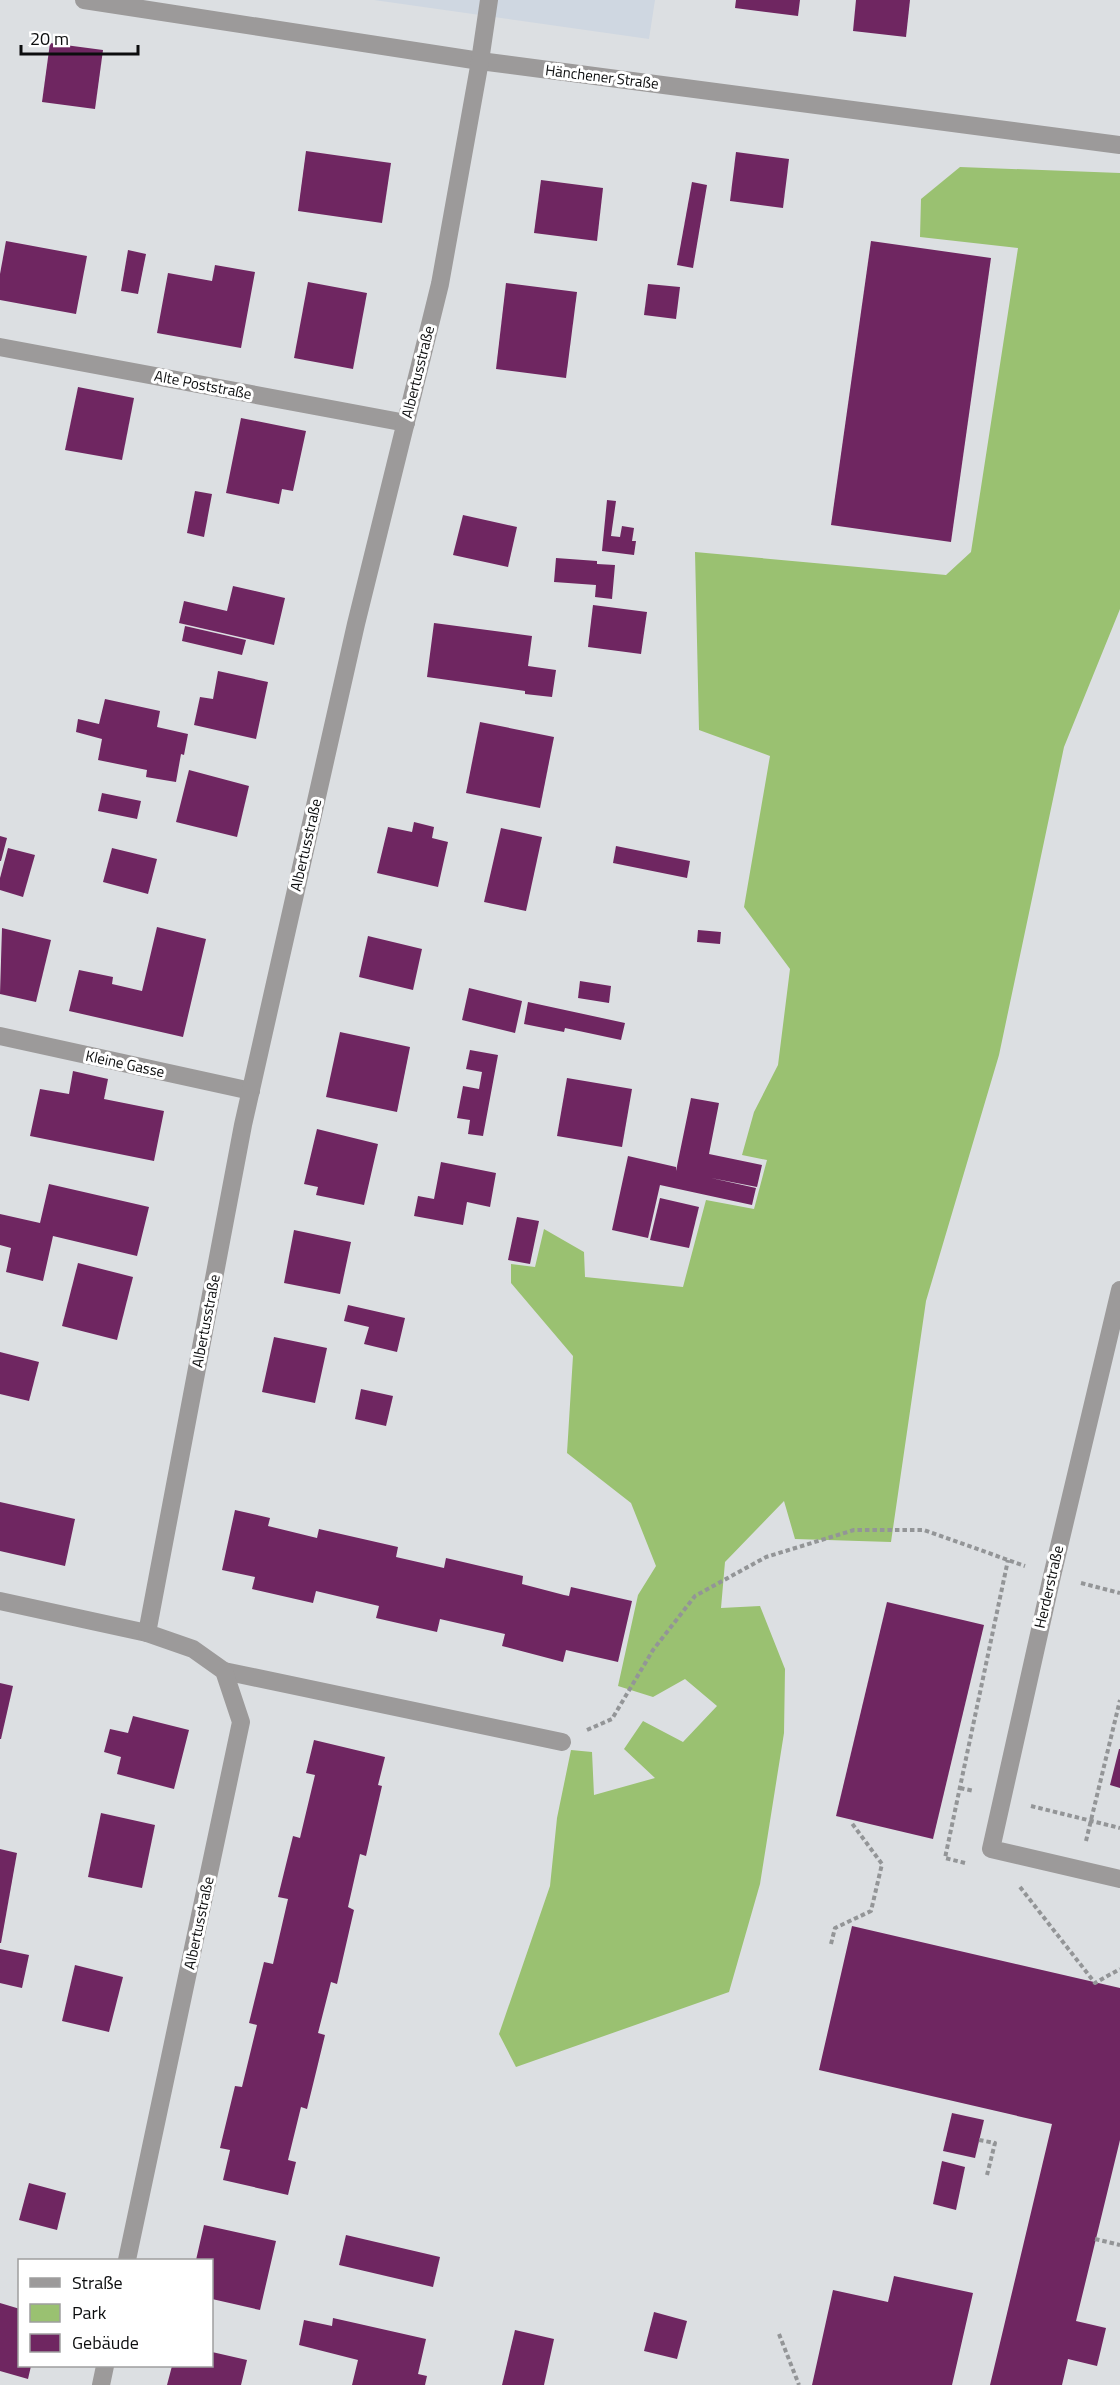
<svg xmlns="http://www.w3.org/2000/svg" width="1120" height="2385" font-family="'Titillium Web',sans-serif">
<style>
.built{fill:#cfd7e1}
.green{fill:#9ac171}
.building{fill:#6f2661}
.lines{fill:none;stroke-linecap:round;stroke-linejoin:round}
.path{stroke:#939597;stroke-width:4;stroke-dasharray:4.5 3;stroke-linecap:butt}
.minor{stroke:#9c9a9a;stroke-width:18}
.labels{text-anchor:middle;stroke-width:6;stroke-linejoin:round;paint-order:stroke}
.street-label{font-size:15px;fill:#0c0d0e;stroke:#fff}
</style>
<rect width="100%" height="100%" fill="#dcdfe2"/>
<path class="built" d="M374,0H655L649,39Z"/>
<path class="green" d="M960,167L1120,173V609L1064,747L999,1055L926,1301L891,1542L795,1539L784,1501L725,1562L721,1608L760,1606L785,1669L784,1733L760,1884L729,1992L516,2067L499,2034L550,1886L557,1818L571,1750L592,1752L594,1795L655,1778L624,1749L643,1721L683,1742L717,1706L685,1679L653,1697L618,1686L638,1595L656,1566L631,1503L567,1453L573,1356L511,1283V1264L535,1267L544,1229L584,1252L585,1277L683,1287L706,1200L754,1209L767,1160L742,1155L754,1112L778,1065L790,969L744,907L770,756L699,730L695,552L946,575L971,552L1018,248L920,237L921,199Z"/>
<g class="building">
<path d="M736,0H800L798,16L735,8Z"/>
<path d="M856,0H910L906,37L853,31Z"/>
<path d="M50,43L103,50L95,109L42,102Z"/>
<path d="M306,151L391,163L382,223L298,211Z"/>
<path d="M736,152L789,159L783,208L730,201Z"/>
<path d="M541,180L603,188L597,241L534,233Z"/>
<path d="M692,182L707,185L693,268L677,265Z"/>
<path d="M6,241L87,256L76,314L0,300V274Z"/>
<path d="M871,241L991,258L951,542L831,525Z"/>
<path d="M128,250L146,254L138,294L121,291Z"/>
<path d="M215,265L255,272L241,348L157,333L168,273L212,281Z"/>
<path d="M308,282L367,293L353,369L294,358Z"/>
<path d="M506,283L577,292L566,378L496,369Z"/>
<path d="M648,284L680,287L676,319L644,315Z"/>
<path d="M78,387L134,398L122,460L65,450Z"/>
<path d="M241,418L306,431L293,491L282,489L279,504L226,493Z"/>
<path d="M195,491L212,494L204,537L187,533Z"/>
<path d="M607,500L616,501L611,536L620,537L622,526L634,528L632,541H636L634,555L602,551Z"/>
<path d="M463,515L517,527L508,567L453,555Z"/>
<path d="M556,558L597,561V564L615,565L612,599L595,597L596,585L554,582Z"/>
<path d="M233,586L285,598L274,645L179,623L184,601L227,611Z"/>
<path d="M593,605L647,612L641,654L588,647Z"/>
<path d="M434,623L532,636L528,666L556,670L552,697L525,694V691L427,677Z"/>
<path d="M185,626L246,640L242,655L182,641Z"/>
<path d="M218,671L268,682L256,739L194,725L200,697L213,699Z"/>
<path d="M105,699L160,711L157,727L188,734L184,755L181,754L176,782L146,777L147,770L98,760L102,739L76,732L78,719L99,724Z"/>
<path d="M480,722L554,737L540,808L466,793Z"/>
<path d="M189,770L249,786L237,837L176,822Z"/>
<path d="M102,793L141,801L137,819L98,811Z"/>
<path d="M414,822L434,827L432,838L448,842L438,887L377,873L388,827L412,832Z"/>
<path d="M501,828L542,837L526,911L484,902Z"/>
<path d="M0,836L7,838L1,861H0Z"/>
<path d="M616,846L690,861L687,878L613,863Z"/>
<path d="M8,848L35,855L23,897L0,890V878Z"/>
<path d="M112,848L157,859L148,894L103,882Z"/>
<path d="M157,927L206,939L183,1037L69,1011L79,970L113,977L112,984L142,991Z"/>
<path d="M2,928L51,940L36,1002L0,994Z"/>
<path d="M698,930L721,932L720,944L697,942Z"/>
<path d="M368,936L422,949L413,990L359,977Z"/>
<path d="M580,981L611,986L609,1003L578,998Z"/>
<path d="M469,988L522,1001L515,1033L462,1020Z"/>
<path d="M528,1002L625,1023L621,1040L565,1028L564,1032L524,1024Z"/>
<path d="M340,1032L410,1047L397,1112L326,1097Z"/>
<path d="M470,1050L498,1055L483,1136L468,1134L470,1120L457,1118L463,1086L479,1089L482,1072L466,1069Z"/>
<path d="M73,1071L108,1079L104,1099L164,1111L154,1161L30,1136L40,1089L69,1094Z"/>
<path d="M567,1078L632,1089L622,1147L557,1136Z"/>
<path d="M691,1098L719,1103L709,1154L762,1165L757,1187L711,1178L756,1188L752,1205L660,1185L648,1238L612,1230L628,1156L676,1167V1171Z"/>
<path d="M317,1129L378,1144L364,1205L316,1195L318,1187L304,1184Z"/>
<path d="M441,1162L496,1173L490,1207L467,1202L463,1225L414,1216L418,1196L434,1199Z"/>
<path d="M49,1184L149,1207L137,1256L53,1236L43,1281L6,1272L11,1248L0,1245V1214L40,1223Z"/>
<path d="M660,1198L699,1207L689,1248L650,1240Z"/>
<path d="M517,1217L539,1221L530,1264L508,1260Z"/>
<path d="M294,1230L351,1242L340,1294L284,1283Z"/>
<path d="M78,1263L133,1277L117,1340L62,1326Z"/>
<path d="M348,1305L405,1318L397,1352L364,1344L369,1327L344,1321Z"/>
<path d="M274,1337L327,1348L315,1403L262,1392Z"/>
<path d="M0,1352L39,1362L29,1401L0,1394Z"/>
<path d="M361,1389L393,1396L386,1426L355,1419Z"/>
<path d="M0,1502L75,1519L65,1566L0,1551Z"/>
<path d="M235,1510L270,1518L268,1526L317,1538L319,1529L398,1547L396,1557L444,1568L446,1558L523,1576L522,1584L564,1595L569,1596L571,1587L632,1601L618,1662L566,1650L563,1662L502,1646L505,1634L440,1619L437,1632L376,1618L379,1606L316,1591L313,1603L252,1589L255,1577L222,1570Z"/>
<path d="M887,1602L984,1625L933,1839L836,1816Z"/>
<path d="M0,1683L13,1686L1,1739H0Z"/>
<path d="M133,1716L189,1730L174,1789L117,1774L121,1757L104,1752L110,1729L128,1733Z"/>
<path d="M314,1740L385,1757L378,1785L382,1786L366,1856L360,1854L348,1907L354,1910L337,1984L331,1982L318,2033L325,2035L317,2068L307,2109L301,2107L288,2160L296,2162L288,2195L223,2180L230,2150L220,2148L235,2086L242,2087L257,2025L249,2023L264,1962L273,1964L288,1899L278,1897L293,1836L300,1838L315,1775L306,1773Z"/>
<path d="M1119,1749H1120V1788L1110,1785Z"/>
<path d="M101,1813L155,1825L142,1888L88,1877Z"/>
<path d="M0,1849L17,1853L1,1943H0Z"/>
<path d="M852,1926L1120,1988V2140L1076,2321L1106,2328L1097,2366L1068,2359L1062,2385H990L1052,2124L819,2070Z"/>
<path d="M0,1949L29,1955L22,1988L0,1983Z"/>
<path d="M75,1965L123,1977L109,2032L62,2021Z"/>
<path d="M952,2113L984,2120L975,2158L943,2151Z"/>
<path d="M942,2161L965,2167L956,2210L933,2204Z"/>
<path d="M29,2183L66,2193L57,2230L19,2220Z"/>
<path d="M204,2225L276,2241L260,2310L212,2299V2260H196Z"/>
<path d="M346,2235L440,2257L433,2287L339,2265Z"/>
<path d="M894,2276L973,2293L952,2385H812L833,2290L888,2302Z"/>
<path d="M0,2303L20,2309V2366H31L28,2379L0,2371Z"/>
<path d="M654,2312L687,2321L677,2359L644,2351Z"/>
<path d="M333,2318L426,2339L418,2374L427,2376L425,2385H352L358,2360L299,2345L304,2320L332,2326Z"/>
<path d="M515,2330L554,2339L544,2385H502Z"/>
<path d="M212,2352L247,2360L241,2385H167L172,2366H212Z"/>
</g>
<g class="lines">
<g class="path">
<path d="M1081,1583L1120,1593"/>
<path d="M587,1730L612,1719L653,1650L695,1596L766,1557L854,1530H924L1025,1566"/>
<path d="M960,1788L974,1791"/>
<path d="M1031,1806L1120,1828"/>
<path d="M1086,1841L1120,1700"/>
<path d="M965,1863L945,1858L1008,1560"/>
<path d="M1020,1887L1095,1983L1120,1969"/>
<path d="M831,1944L835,1928L871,1911L882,1864L851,1822"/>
<path d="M979,2140L995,2143L987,2175"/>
<path d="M1095,2239L1120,2245"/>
<path d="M779,2334L799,2385"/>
</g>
<g class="minor">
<path d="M84,0L480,61L1120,145"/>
<path d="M0,347L406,423"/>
<path d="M0,1036L251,1091"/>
<path d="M1120,1290L1052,1576L991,1849L1120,1879"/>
<path d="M0,1601L147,1633"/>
<path d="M224,1671L562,1742"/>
<path d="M127,2260L241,1722L224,1671L193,1649L147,1633L243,1125L356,624L440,284L480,61L489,0"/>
<path d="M101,2385L105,2366"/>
</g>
</g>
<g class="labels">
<g class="street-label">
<text transform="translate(602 77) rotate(7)" y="5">Hänchener Straße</text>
<text transform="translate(418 372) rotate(-76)" y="5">Albertusstraße</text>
<text transform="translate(203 385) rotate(11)" y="5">Alte Poststraße</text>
<text transform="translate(306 845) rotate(-77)" y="5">Albertusstraße</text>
<text transform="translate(125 1064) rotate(12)" y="5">Kleine Gasse</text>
<text transform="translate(206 1321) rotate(-79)" y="5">Albertusstraße</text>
<text transform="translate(1049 1587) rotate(-77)" y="5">Herderstraße</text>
<text transform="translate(199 1923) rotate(-78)" y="5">Albertusstraße</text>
</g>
</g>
<rect x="18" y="2259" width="195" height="108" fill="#ffffff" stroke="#9e9e9f" stroke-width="1.5"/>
<rect x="30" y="2278" width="30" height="9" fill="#9c9a9a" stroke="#9e9e9f" stroke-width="1.5"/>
<text x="72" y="2289" font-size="18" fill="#0c0d0e">Straße</text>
<rect x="30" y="2304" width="30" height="18" fill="#9ac171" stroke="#9e9e9f" stroke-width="1.5"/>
<text x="72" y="2319" font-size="18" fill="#0c0d0e">Park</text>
<rect x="30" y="2334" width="30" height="18" fill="#6f2661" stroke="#9e9e9f" stroke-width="1.5"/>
<text x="72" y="2349" font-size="18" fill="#0c0d0e">Gebäude</text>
<path d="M21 45v9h117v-9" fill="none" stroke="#0c0d0e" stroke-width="3"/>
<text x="30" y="45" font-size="18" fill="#0c0d0e" stroke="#ffffff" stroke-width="4.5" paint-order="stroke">20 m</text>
</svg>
